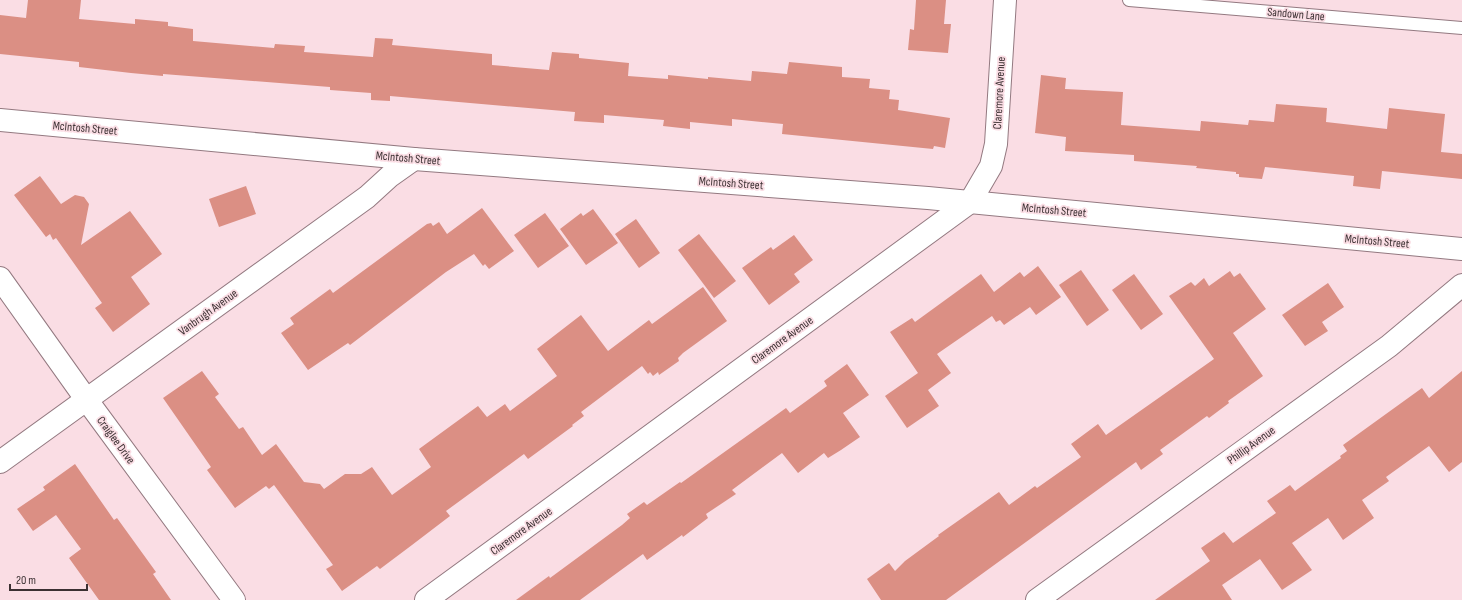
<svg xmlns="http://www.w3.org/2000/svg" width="1462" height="600" font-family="'Sofia Sans Condensed',sans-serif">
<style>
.building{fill:#db8f84}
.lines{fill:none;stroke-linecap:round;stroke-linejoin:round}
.lane-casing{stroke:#937980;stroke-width:14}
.street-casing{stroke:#937980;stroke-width:24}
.lane{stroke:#fff;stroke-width:12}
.street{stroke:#fff;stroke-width:22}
.labels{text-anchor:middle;stroke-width:3.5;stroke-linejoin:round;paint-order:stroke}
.street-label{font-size:12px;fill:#3b3032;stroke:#fadde4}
</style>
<rect width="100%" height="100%" fill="#fadde4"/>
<g class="building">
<path d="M28,0H81L79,19L135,24V19L168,22V26L193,29V41L274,48L275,44L305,46L304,52L373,57L375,38L393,39L392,45L492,54V65L549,70L552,52L579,54V58L629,63L628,76L668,79V75L708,79V77L751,81L752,71L787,74L789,62L842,67V77L870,79L869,88L890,90L889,99L899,100L898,110L950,118L945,148L934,146L933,149L782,134L783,124L732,119V126L690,122V129L663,126L664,120L604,115V123L574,121L575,112L390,96V101L371,100V93L330,90V87L163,74V76L131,73L79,67V62L0,54V15L26,18Z"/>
<path d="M916,0H946L944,24H951L948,53L908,50L910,29L914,30Z"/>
<path d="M1041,75L1066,78L1065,89L1123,92L1121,125L1200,131L1201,121L1248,125L1249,120L1274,122L1276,104L1327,108L1326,122L1387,129L1389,108L1445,114L1441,152L1462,154V179L1382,171L1380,189L1353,186L1354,176L1265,167L1262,179L1239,177V174H1236V172L1196,168L1197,166L1134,161V155L1065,151L1066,137L1035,133Z"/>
<path d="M40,176L61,204L75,195L84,197L89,204L81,245L130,211L162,254L131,277L150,304L113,332L95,308L102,303L56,238L53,240L50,234L46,237L14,195Z"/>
<path d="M246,186L256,214L219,227L209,199Z"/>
<path d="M482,208L514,251L489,269L485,264L483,266L474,254L446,272L350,345L348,343L308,370L281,333L294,324L290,318L330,289L333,293L427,224L431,223L433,226L439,222L447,234Z"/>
<path d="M593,209L618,243L586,265L560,229L581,213L583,216Z"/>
<path d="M545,213L569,246L538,268L514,235Z"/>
<path d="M636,219L660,253L639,268L615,234Z"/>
<path d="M699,234L736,281L714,298L678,250Z"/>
<path d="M794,235L813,260L794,274L800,282L769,305L742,268L771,247L773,250Z"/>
<path d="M1038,266L1061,297L1036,315L1030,307L1004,325L1000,320L996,322L992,316L937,354L951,373L928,390L939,406L907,428L885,396L918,373L890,332L912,318L915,322L981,274L994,292L1020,272L1024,277Z"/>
<path d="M1081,270L1109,310L1087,326L1059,285Z"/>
<path d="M1230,271L1234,277L1240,273L1266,309L1233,333L1263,376L1228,401L1229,403L1209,418L1207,416L1160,450L1163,454L1141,470L1136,462L946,600H881L867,579L889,563L895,571L905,561L939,536L938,535L999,492L1009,505L1035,486L1037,488L1081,457L1071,444L1098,424L1106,435L1214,359L1169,296L1191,282L1195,286L1204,278L1209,286Z"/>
<path d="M1134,274L1163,314L1141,330L1112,290Z"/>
<path d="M1328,283L1344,307L1322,322L1328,331L1305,346L1282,315Z"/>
<path d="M703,287L727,321L683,353L678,358L679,361L659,375L658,372L653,376L650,372L648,374L642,366L581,412L584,416L572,425L573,426L528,459L524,454L446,511L450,516L412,545L380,569L377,566L342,591L326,569L333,565L274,485L269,489L266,486L235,508L207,470L211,467L163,398L202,371L219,394L215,397L239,429L243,427L262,455L276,444L304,482L320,484L324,489L345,474H361L372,467L392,495L431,467L419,449L478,406L487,417L505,404L510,411L557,376L537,349L581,315L608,351L649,320L652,324Z"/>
<path d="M847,364L869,395L843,413L860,437L841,450L828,458L824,453L798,473L782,453L732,490L736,494L706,514L708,518L683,537L682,535L647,560L643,554L580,600H516L549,576L550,578L622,525L630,518L627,514L644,502L647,505L680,482L681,483L786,408L790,413L827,386L824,381Z"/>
<path d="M1462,371V462L1449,472L1429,446L1386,477L1389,481L1362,500L1374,518L1343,540L1328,518L1292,543L1312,570L1282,590L1260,559L1222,585L1232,600H1155L1210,561L1201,548L1224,532L1233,543L1276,513L1267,501L1290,485L1295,491L1341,458L1340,456L1347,451L1343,445L1422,388L1429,398Z"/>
<path d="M75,464L114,520L117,518L156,572L153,574L171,600H99L69,558L81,549L56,515L33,531L17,509L45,490L43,487Z"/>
</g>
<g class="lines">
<g class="lane-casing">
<path id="lane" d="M1129,0L1462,28"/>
</g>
<g class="street-casing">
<g id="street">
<path d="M0,120L414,159L928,198L1462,249"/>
<path d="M0,278L86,399L234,600"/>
<path d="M0,462L367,197L390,176L414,159"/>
<path d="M426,600L970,202L991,166L996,144L1005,0"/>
<path d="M1037,600L1389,346L1462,285"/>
</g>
</g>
<use href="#lane" class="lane"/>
<use href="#street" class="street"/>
</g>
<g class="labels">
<g class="street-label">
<text transform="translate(1296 14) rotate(5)" y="4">Sandown Lane</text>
<text transform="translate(999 93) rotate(-87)" y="4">Claremore Avenue</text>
<text transform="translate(85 128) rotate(5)" y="4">McIntosh Street</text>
<text transform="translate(408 158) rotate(5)" y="4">McIntosh Street</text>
<text transform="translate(731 183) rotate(4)" y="4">McIntosh Street</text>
<text transform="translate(1054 210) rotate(5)" y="4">McIntosh Street</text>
<text transform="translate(1377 241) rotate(5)" y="4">McIntosh Street</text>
<text transform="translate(208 312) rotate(-36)" y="4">Vanbrugh Avenue</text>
<text transform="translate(782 340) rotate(-36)" y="4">Claremore Avenue</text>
<text transform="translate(116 440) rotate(54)" y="4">Craiglee Drive</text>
<text transform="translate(1251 445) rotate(-36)" y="4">Phillip Avenue</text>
<text transform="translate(521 531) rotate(-36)" y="4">Claremore Avenue</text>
</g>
</g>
<path d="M10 584v6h77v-6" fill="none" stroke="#3b3032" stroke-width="2"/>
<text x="16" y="584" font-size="12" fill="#3b3032" stroke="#fadde4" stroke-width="3" paint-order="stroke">20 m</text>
</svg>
